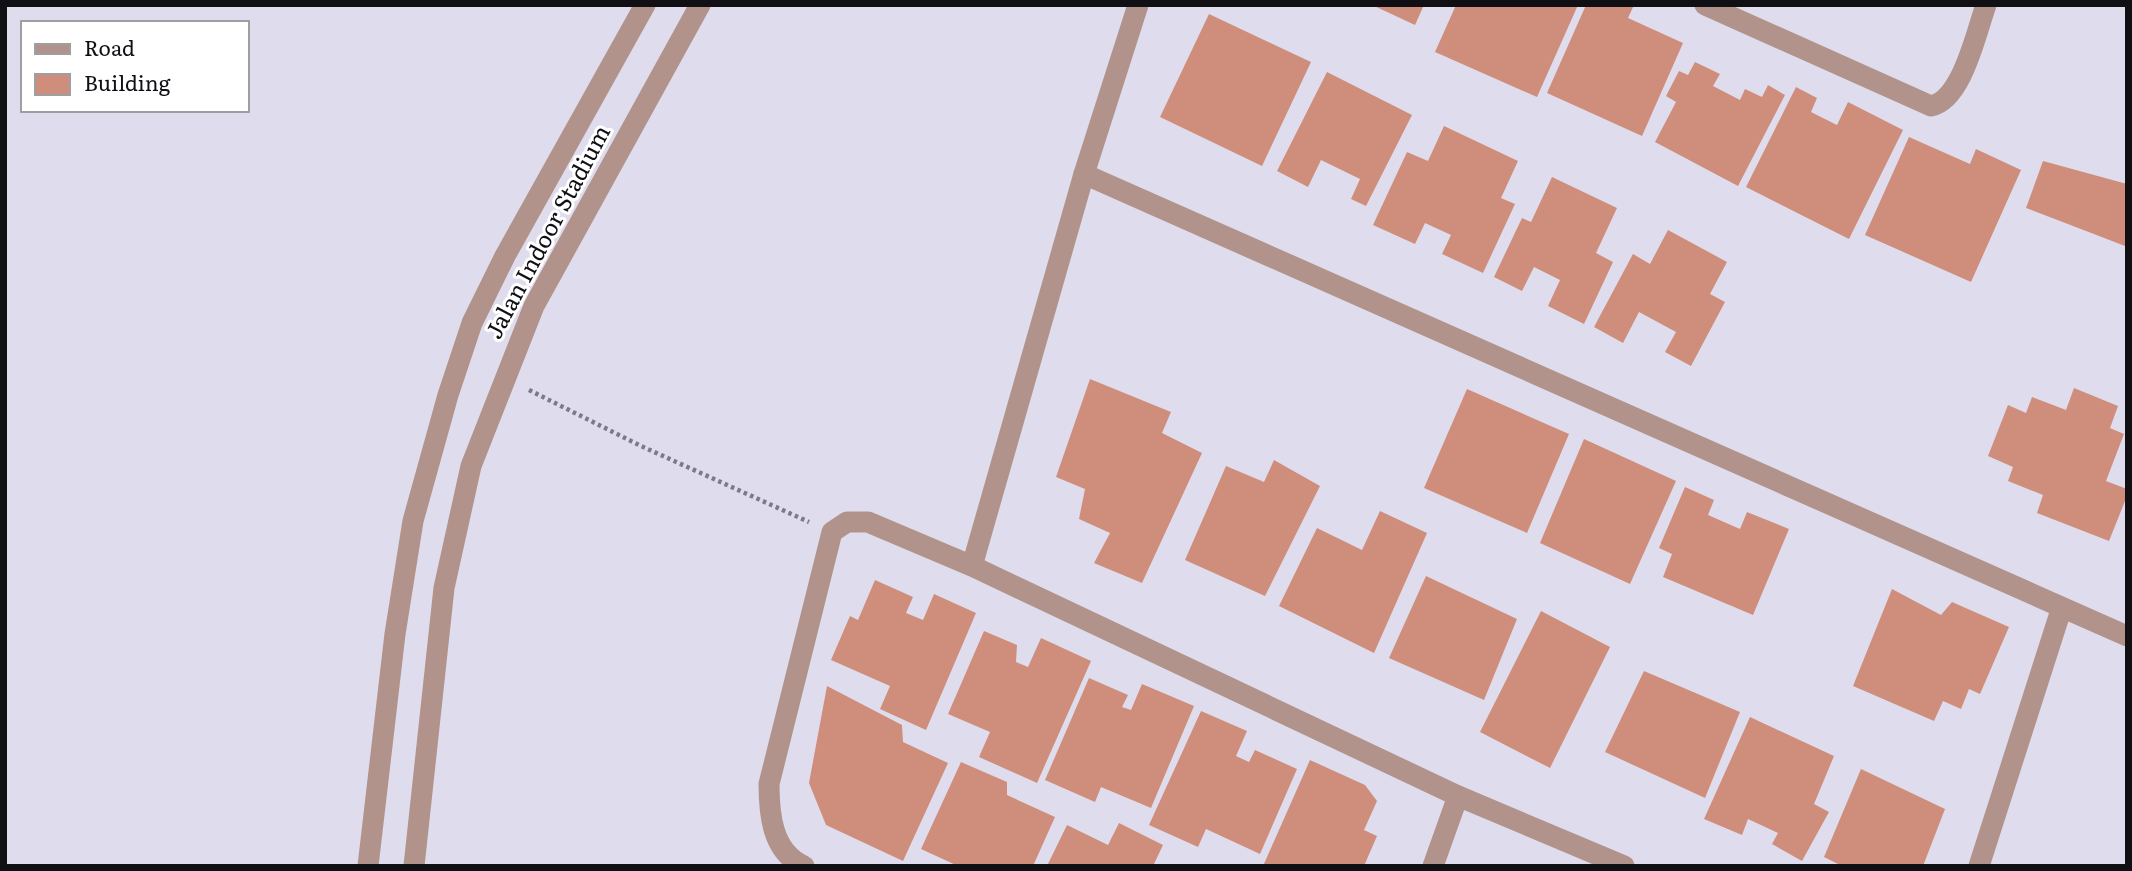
<svg xmlns="http://www.w3.org/2000/svg" width="2132" height="871" font-family="Literata,serif">
<style>
.building{fill:#cf8e7b}
.lines{fill:none;stroke-linecap:round;stroke-linejoin:round}
.path{stroke:#7c7a85;stroke-width:4.5;stroke-dasharray:3.5 3.5;stroke-linecap:butt}
.minor{stroke:#b1938b;stroke-width:21}
.labels{text-anchor:middle;stroke-width:6;stroke-linejoin:round;paint-order:stroke}
.street-label{font-size:23px;fill:#100f14;stroke:#fff}
</style>
<rect width="100%" height="100%" fill="#dfdded"/>
<g class="building">
<path d="M1372,5H1424L1415,25Z"/>
<path d="M1456,5H1578L1537,97L1435,52Z"/>
<path d="M1586,5H1634L1628,18L1683,43L1642,136L1547,93Z"/>
<path d="M1209,14L1311,62L1262,166L1160,117Z"/>
<path d="M1695,62L1720,74L1713,86L1740,100L1745,89L1762,97L1768,85L1785,95L1738,186L1655,142L1676,102L1666,96L1679,71L1688,75Z"/>
<path d="M1327,72L1412,115L1366,206L1351,199L1360,179L1321,160L1308,187L1277,171Z"/>
<path d="M1796,87L1817,98L1811,112L1837,125L1848,102L1903,130L1849,239L1746,187Z"/>
<path d="M1444,126L1518,161L1501,198L1515,204L1483,273L1442,254L1451,235L1425,223L1415,244L1373,225L1407,152L1428,161Z"/>
<path d="M1909,137L1970,164L1976,149L2021,170L1971,282L1865,235Z"/>
<path d="M2043,161L2127,184L2125,246L2026,208Z"/>
<path d="M1552,177L1617,208L1596,253L1613,262L1584,324L1548,306L1560,280L1534,267L1522,291L1494,277L1522,218L1531,222Z"/>
<path d="M1668,230L1727,262L1710,294L1725,302L1691,366L1665,352L1676,332L1639,312L1623,343L1594,327L1633,254L1650,264Z"/>
<path d="M1090,379L1171,412L1162,433L1202,453L1142,583L1094,563L1110,533L1079,519L1085,489L1056,477Z"/>
<path d="M2074,388L2118,406L2110,428L2124,434L2106,481L2127,489V496L2109,541L2037,513L2043,495L2008,481L2013,467L1988,456L2008,405L2026,413L2032,397L2066,410Z"/>
<path d="M1467,389L1569,434L1527,533L1424,488Z"/>
<path d="M1584,439L1676,481L1630,584L1540,543Z"/>
<path d="M1274,460L1320,486L1265,596L1185,560L1226,466L1264,482Z"/>
<path d="M1685,487L1714,500L1708,515L1740,529L1747,512L1789,529L1753,615L1663,577L1672,554L1659,548Z"/>
<path d="M1380,511L1427,533L1374,653L1279,606L1317,528L1362,550Z"/>
<path d="M1426,576L1517,619L1484,700L1389,658Z"/>
<path d="M875,580L913,597L906,613L923,620L934,594L976,613L926,730L880,709L890,686L831,660L850,616L858,620Z"/>
<path d="M1892,589L1941,615L1952,602L2009,627L1980,694L1969,689L1961,709L1943,701L1934,721L1853,686Z"/>
<path d="M1541,611L1610,647L1550,768L1480,732Z"/>
<path d="M984,631L1017,645L1016,662L1028,667L1041,638L1091,661L1037,783L979,757L990,732L948,714Z"/>
<path d="M1644,671L1740,712L1705,798L1605,752Z"/>
<path d="M1089,678L1128,695L1122,707L1131,710L1142,684L1194,706L1151,808L1101,787L1095,802L1045,780Z"/>
<path d="M827,686L902,725L903,742L948,763L903,861L826,825L809,783Z"/>
<path d="M1201,711L1247,731L1236,756L1249,762L1255,750L1297,769L1260,854L1206,829L1198,847L1149,825Z"/>
<path d="M1750,717L1834,756L1814,804L1829,812L1802,861L1772,844L1778,833L1748,819L1742,835L1704,819Z"/>
<path d="M1310,760L1365,785L1377,801L1364,830L1377,836L1364,866H1263Z"/>
<path d="M961,762L1007,782V795L1055,817L1033,866H958L921,849Z"/>
<path d="M1861,769L1945,809L1923,866H1842L1824,857Z"/>
<path d="M1119,823L1163,845L1153,866H1047L1067,825L1108,845Z"/>
</g>
<g class="lines">
<path class="path" d="M529,390L641,446L809,522"/>
<g class="minor">
<path d="M1705,5L1931,106C1962,100 1976,33 1986,5"/>
<path d="M1084,174L2127,636"/>
<path d="M972,566L1084,174L1138,5"/>
<path d="M368,866L395,634L413,521L448,395L472,323L505,256L645,5"/>
<path d="M414,866L444,588L471,466L534,306L700,5"/>
<path d="M804,866C772,852 769,814 769,784L832,532L847,522H868L972,566L1458,796L1624,866"/>
<path d="M1433,866L1458,796"/>
<path d="M1979,866L2061,610"/>
</g>
</g>
<g class="labels">
<g class="street-label">
<text transform="translate(548 232) rotate(-62)" y="8">Jalan Indoor Stadium</text>
</g>
</g>
<rect width="2132" height="871" fill="none" stroke="#100f14" stroke-width="14"/>
<rect x="21" y="21" width="228" height="91" fill="#ffffff" stroke="#9f9fa1" stroke-width="2"/>
<rect x="35" y="44" width="35" height="10" fill="#b1938b" stroke="#9f9fa1" stroke-width="2"/>
<text x="84" y="56" font-size="21" fill="#100f14">Road</text>
<rect x="35" y="74" width="35" height="21" fill="#cf8e7b" stroke="#9f9fa1" stroke-width="2"/>
<text x="84" y="91" font-size="21" fill="#100f14">Building</text>
</svg>
